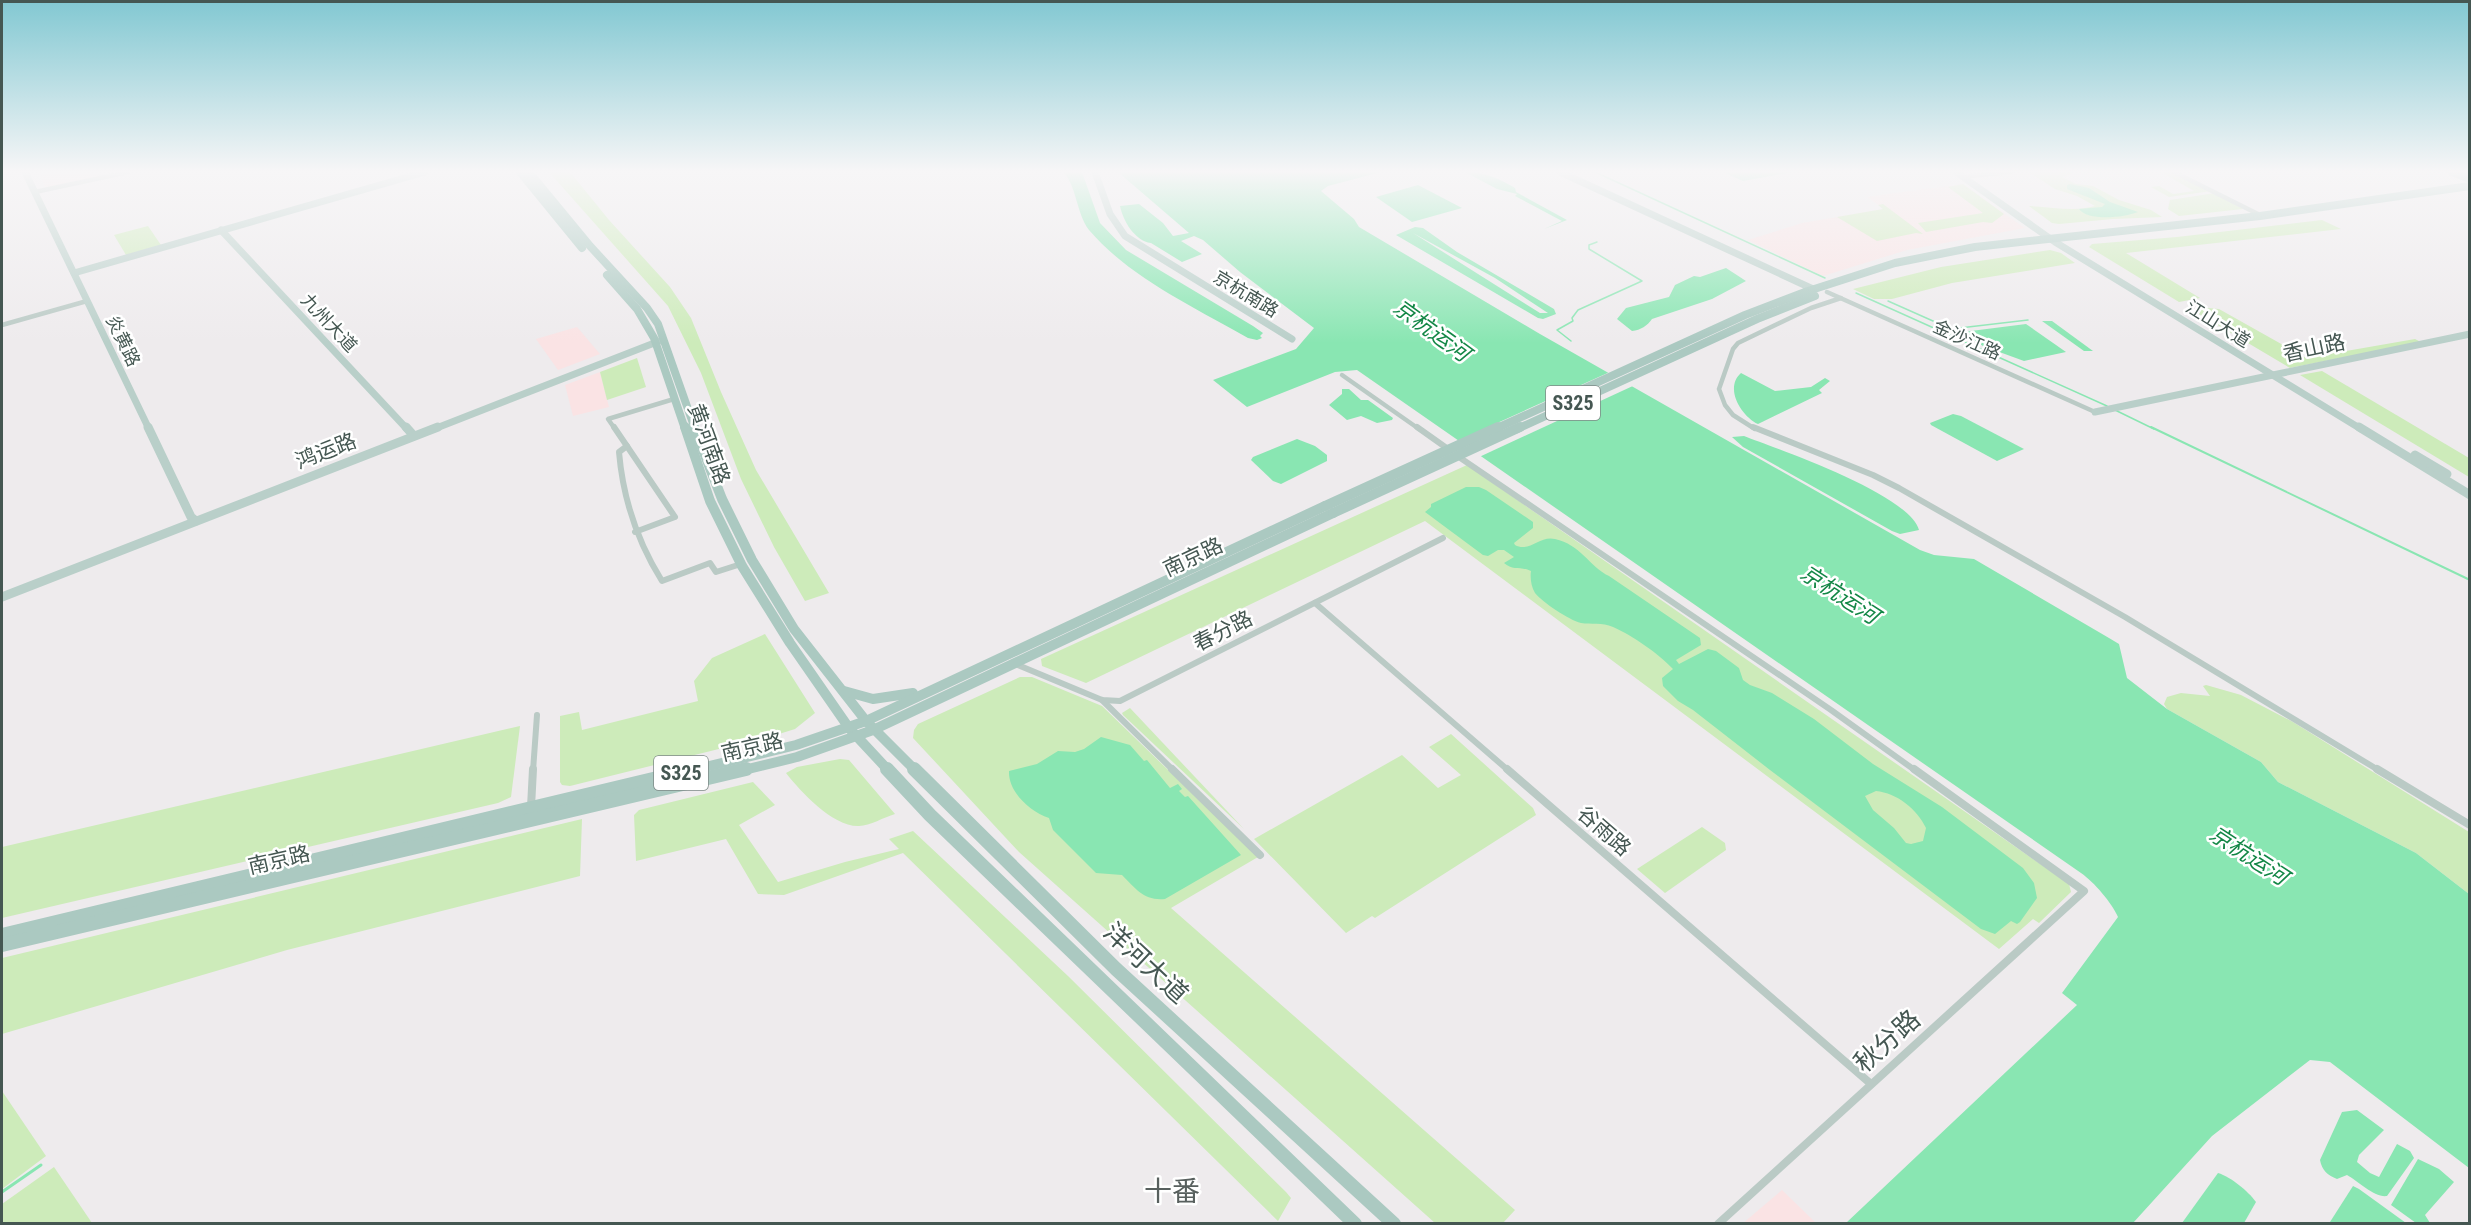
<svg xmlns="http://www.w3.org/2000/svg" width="2471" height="1225" font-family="'Roboto Condensed','Noto Sans SC',sans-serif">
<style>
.commercial{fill:#fae3e4}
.green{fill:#cdebba}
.water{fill:#89e6b2;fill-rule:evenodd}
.pier{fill:#eeebed}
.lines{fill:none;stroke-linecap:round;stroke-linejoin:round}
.stream-far2{stroke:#89e6b2;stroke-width:1.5}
.stream-far1{stroke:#89e6b2;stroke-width:2}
.stream{stroke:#89e6b2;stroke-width:3}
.street-far2{stroke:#bacac5;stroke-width:4.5}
.street-far1{stroke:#bacac5;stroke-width:6}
.street{stroke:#bacac5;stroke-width:8}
.secondary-far1{stroke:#b9cfc9;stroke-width:7}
.secondary{stroke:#b9cfc9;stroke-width:9}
.primary-far2{stroke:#abc9c1;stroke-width:8}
.primary-far1{stroke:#abc9c1;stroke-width:10}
.primary{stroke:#abc9c1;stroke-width:14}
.primary-bridge-far1{stroke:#abc9c1;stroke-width:8}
.primary-bridge{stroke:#abc9c1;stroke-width:10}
.labels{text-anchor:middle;stroke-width:5;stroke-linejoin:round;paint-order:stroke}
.far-street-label{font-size:18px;fill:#455752;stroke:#fff}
.shield{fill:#fff;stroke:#7d8986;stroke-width:1.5}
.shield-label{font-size:20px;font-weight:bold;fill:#455752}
.street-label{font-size:21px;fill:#455752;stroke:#fff}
.water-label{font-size:22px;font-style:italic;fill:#138746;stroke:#fff}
.near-street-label{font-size:26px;fill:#455752;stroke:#fff}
.near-quarter-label{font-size:28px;fill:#58605e;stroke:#fff}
</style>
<rect width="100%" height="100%" fill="#eeebed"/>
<g class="commercial">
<path d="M38,172H97L99,177L46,189Z"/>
<path d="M1962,184L2025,228L1907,250L1823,276L1748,240L1802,223L1884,209L1867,197Z"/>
<path d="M577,327L600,354L558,370L536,339Z"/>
<path d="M600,372L609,407L573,416L565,385Z"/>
<path d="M1782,1190L1816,1223L1742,1224Z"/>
</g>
<g class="green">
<path d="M549,172H570L609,220L670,287L691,318L721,392L756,470L829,593L805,601L774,547L741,479L701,373L668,306Z"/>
<path d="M2029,172H2076L2062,177L2076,184L2093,186L2119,200L2151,210L2162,217L2113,219L2059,224L2052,223L2029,206C2053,207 2075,212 2095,206L2077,196L2055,189Z"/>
<path d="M2161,172H2173L2211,191L2169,197L2151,187L2159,186L2173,194L2194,191Z"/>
<path d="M1963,184L2004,214L1992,223L1983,222L1926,232L1918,223L1983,213L1948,187Z"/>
<path d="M2215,193L2243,209L2179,216L2168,209L2170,200Z"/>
<path d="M1883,204L1923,234L1916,233L1877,241L1837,217L1883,209L1878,205Z"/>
<path d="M2322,220L2341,229L2126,253L2200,298L2179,302L2089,247L2092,244L2177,237Z"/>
<path d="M148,226L161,245L126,255L114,235Z"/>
<path d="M2050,250L2061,253L2075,263L1952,283L1892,299H1874L1853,289L1941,267Z"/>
<path d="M2208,308L2219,309L2306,358L2415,339L2421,342L2290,368L2194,311Z"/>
<path d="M637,358L646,387L607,400L600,372Z"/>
<path d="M2322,371L2469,458V477L2300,375Z"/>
<path d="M1467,465L2069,884L2071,892L2039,923L2033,919L1999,949L1425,521L1086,683L1042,666L1041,659Z"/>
<path d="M765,634L815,713L795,729L779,734L570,786L562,785L560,782V716L579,712L582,730L698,701L694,681L712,658Z"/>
<path d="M1020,677H1032L1102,706L1258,857L1171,908L1515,1210L1503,1223H1435L1019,852L913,738L914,730L918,724Z"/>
<path d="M2206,685L2241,695L2293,722L2469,832V894L2416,853L2278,782L2261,762L2167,709L2164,704L2167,697L2181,693L2210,696L2203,686Z"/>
<path d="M1130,708L1244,829L1123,715L1122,713Z"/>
<path d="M520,726L511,797L498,803L2,918V847Z"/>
<path d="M1451,734L1533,808L1536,815L1375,918L1372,916L1346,933L1254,839L1402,755L1438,788L1461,775L1429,747Z"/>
<path d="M840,759L849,760L895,814C884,817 870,826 859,826C833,827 801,792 786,773L797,767Z"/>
<path d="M753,782L775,805L739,825L778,882L845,862L899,849L889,839L913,831L1068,976L1286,1192L1291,1198L1278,1221L903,853L784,895L758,894L726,839L636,861L634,815L639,810Z"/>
<path d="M582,819L580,876L287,950L2,1034V958Z"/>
<path d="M1702,827L1725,843L1726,850L1665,893L1637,869Z"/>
<path d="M2,1091L46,1156L2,1189Z"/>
<path d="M54,1167L92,1223H2V1204Z"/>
</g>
<g class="water">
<path d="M1063,172H1082L1100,223L1126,250L1253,326L1263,333L1260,336L1262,338L1257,340L1248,338C1194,307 1130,278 1089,230C1076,213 1077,186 1063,172Z"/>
<path d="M1118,172H1381L1328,186L1321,191L1354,219L1359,227L1540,334L1920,550L1934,555L1974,559L2109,638L2119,644L2127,678L2167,709L2261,762L2278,782L2416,853L2469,894V1168L2330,1062L2310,1060L2212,1136L2133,1223H1846L2077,1005L2062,993L2118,917C2112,903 2094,882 2081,873L1357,370L1335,372L1247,407L1213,380L1296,349L1314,328L1240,272L1203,240L1194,236L1181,241L1202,254L1182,262L1151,243C1135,241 1123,221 1120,206L1139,204L1163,223L1173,236L1189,233Z"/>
<path d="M1465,172C1482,171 1501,179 1515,188L1516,192L1567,220L1544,229L1562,221L1515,196L1517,194L1497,189Z"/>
<path d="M1723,172H1793L1743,181Z"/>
<path d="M2070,184L2089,188L2110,202L2138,212C2123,218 2087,221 2079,209L2102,207L2105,204L2067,189V185Z"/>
<path d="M1418,185L1462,208L1412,222L1376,197Z"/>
<path d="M1415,227L1423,228L1457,252L1554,309L1556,314L1543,319L1538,318L1396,235ZM1413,233L1495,278L1548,313H1540Z"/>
<path d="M1726,268L1746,281L1712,299L1652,319C1647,326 1641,330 1632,331L1617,319L1626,308L1669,297L1675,285L1694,276L1700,277Z"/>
<path d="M2042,321H2052L2093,351H2084Z"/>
<path d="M2026,324L2066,352L2024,361L1983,346L1963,332Z"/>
<path d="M1741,373L1775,391L1811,387L1825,378L1830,381L1819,390L1822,393L1758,424C1741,416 1724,388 1741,373Z"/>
<path d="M1342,389H1349L1361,400H1368L1393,418L1392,420L1377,423L1361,416L1347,420L1329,405L1342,394Z"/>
<path d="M1953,414L1961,416L2024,449L1997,461L1931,425L1930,423Z"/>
<path d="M1744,436C1780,450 1909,494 1919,530L1900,534L1892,531L1743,447L1732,437Z"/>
<path d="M1297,439L1315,446L1327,455V461L1281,484L1273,481L1251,460L1253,457Z"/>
<path d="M1466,487H1479L1486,490L1533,522V528L1514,543L1515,545C1529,553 1540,535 1555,539C1580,544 1590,567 1609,576L1700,638L1701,645L1676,660L1679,664L1708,649L1716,651L1739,668L1743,680L1750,685L1772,693L1814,719L1873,764L1942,807L2023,868L2034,883L2037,898L2020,922L2017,924L2011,921L1995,934L1981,929L1770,770L1693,710L1678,701L1663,686L1662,678L1673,669C1658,653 1633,636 1613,627C1602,622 1591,625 1581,623C1569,620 1542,602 1535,593C1531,587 1530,577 1531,571C1521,566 1513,571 1504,563L1514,557L1504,550H1498L1488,556L1483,555L1425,512L1431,507V504ZM1876,791C1897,793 1917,809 1926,828L1923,841L1911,844L1906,843L1894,828L1873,810L1865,796Z"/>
<path d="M1101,737L1130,745L1144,761L1147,760L1170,788L1178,784L1182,789L1179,791L1185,797L1188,796L1241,855L1165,899C1144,901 1136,889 1122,875L1096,873L1053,830L1049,818C1029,811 1008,791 1009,771L1037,764L1058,751L1075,752L1084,749Z"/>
<path d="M2357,1110L2384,1130L2359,1155L2357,1162L2370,1173L2379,1177L2397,1144L2410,1151L2414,1158L2387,1196C2375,1198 2358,1181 2347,1175L2337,1179C2328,1175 2322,1171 2320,1160L2342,1112Z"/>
<path d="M2418,1159L2439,1169L2454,1182L2425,1215L2430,1223H2416L2391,1205Z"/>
<path d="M2218,1173C2231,1177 2248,1191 2256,1202L2244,1223H2182Z"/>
<path d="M2353,1186L2359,1189L2406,1223H2331L2330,1222Z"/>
</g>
<path class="pier" d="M1612,371L1635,385L1477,458L1455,442Z"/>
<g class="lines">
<g class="stream-far2">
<path d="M1595,172L1825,278"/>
<path d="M1856,293L2107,406"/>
<path d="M1888,301L1951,329L2028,320"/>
<path d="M1571,341L1557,330L1573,321L1572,318L1578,310L1642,281L1589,249V245L1597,242"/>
<path d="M2115,410L2154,429"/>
</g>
<path class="stream-far1" d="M2151,427L2470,580"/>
<path class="stream" d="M2,1192L41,1165"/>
<g class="street-far2">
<path d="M2174,172L2260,215"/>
<path d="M1970,176L2011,172"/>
<path d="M35,192L128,172"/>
<path d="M1827,292L2095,412"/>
<path d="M2,325L87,301"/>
<path d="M1342,375L1419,429"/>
<path d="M615,429L608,419L674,399"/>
<path d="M1755,429L1733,415L1725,405L1719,389L1733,349L1738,343L1811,308L1841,298"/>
</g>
<g class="street-far1">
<path d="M614,427L675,517L635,532"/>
<path d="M1417,427L1448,449"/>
<path d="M1753,427L1873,475L1899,488L2125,617L2380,771"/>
<path d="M627,446L619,452C623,499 637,541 662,581L710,563L716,572L741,564"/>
<path d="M1456,455L1831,710L1916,771"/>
<path d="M1315,603L1509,771"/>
<path d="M1013,663L1102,700L1120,701L1443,538"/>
<path d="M1102,700L1174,771"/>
<path d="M533,771L537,715"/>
</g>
<g class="street">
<path d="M1172,769L1260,855"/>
<path d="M1507,769L1871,1084"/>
<path d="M2377,769L2470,825"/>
<path d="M531,807L533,769"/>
<path d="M1718,1224L2084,891L1914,769"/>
</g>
<g class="secondary-far1">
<path d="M25,172L149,429"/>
<path d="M1095,172L1110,214L1125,236L1292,339"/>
<path d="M1560,172L1813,289"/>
<path d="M1956,172L2055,242L2361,429"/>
<path d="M221,230L407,429"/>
<path d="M74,273L425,172"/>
<path d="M2095,412L2470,334"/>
<path d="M434,429L662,340"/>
</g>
<g class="secondary">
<path d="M148,427L191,517L196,521"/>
<path d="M406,427L414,436"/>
<path d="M2359,427L2470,495"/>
<path d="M2415,455L2447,474"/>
<path d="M2,597L438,427"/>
</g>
<g class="primary-far2">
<path d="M520,172L582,248"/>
<path d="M529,172L590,246L647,308L658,324L695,429"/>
<path d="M2452,172L2470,179"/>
<path d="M607,275L637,309L654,338L685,429"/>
<path d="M1805,292L1895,263L1975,247L2260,216L2470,186"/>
</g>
<g class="primary-far1">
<path d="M685,427L710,501L742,566L790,643L849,728L889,771"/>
<path d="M694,427L722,499L752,560L794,629L866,721L916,771"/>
<path d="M844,691L873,699L913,693"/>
<path d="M689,771L796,745L866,721L1325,506"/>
<path d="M740,771L797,757L873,730L1333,513"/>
</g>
<g class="primary">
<path d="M887,769L930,815L1355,1224"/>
<path d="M914,769L1116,969L1394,1224"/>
<path d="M2,935L695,769"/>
<path d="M2,945L746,769"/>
</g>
<g class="primary-bridge-far1">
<path d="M1495,429L1745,315L1805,292"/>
<path d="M1517,429L1757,319L1815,296"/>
</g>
<g class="primary-bridge">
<path d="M1325,506L1498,427"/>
<path d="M1333,513L1520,427"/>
</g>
</g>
<linearGradient id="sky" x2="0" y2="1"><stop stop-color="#82c8d2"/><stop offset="0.5" stop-color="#f7f6f7"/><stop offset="1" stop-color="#f7f6f7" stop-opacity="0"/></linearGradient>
<rect width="2471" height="343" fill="url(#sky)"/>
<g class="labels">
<g class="far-street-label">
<text transform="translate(1246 294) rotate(31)" y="6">京杭南路</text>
<text transform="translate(329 323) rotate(47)" y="6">九州大道</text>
<text transform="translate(2218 324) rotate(32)" y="6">江山大道</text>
<text transform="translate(1967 340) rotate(24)" y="6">金沙江路</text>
<text transform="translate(123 341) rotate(64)" y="6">炎黄路</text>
</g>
<g class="shield">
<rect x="1546" y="386" width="54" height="34" rx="4.5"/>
<rect x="654" y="756" width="54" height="34" rx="4.5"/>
</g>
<g class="shield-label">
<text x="1573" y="410">S325</text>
<text x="681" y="780">S325</text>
</g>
<g class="street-label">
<text transform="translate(2314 348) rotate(-12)" y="7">香山路</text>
<text transform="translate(709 444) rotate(70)" y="7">黄河南路</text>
<text transform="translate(326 451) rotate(-21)" y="7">鸿运路</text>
<text transform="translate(1193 557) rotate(-25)" y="7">南京路</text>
<text transform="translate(1223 631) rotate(-27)" y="7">春分路</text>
<text transform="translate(752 747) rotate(-13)" y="7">南京路</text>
<text transform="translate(1604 831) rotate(41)" y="7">谷雨路</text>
<text transform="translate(279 860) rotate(-13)" y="7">南京路</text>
</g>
<g class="water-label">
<text transform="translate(1432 330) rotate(36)" y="8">京杭运河</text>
<text transform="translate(1840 594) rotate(33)" y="8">京杭运河</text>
<text transform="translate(2249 855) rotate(33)" y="8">京杭运河</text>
</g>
<g class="near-street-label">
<text transform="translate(1146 963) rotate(43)" y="9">洋河大道</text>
<text transform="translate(1887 1041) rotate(-42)" y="9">秋分路</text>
</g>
<g class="near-quarter-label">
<text x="1172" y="1201">十番</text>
</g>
</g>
<rect width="2471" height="1225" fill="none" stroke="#455752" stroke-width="6"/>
</svg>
